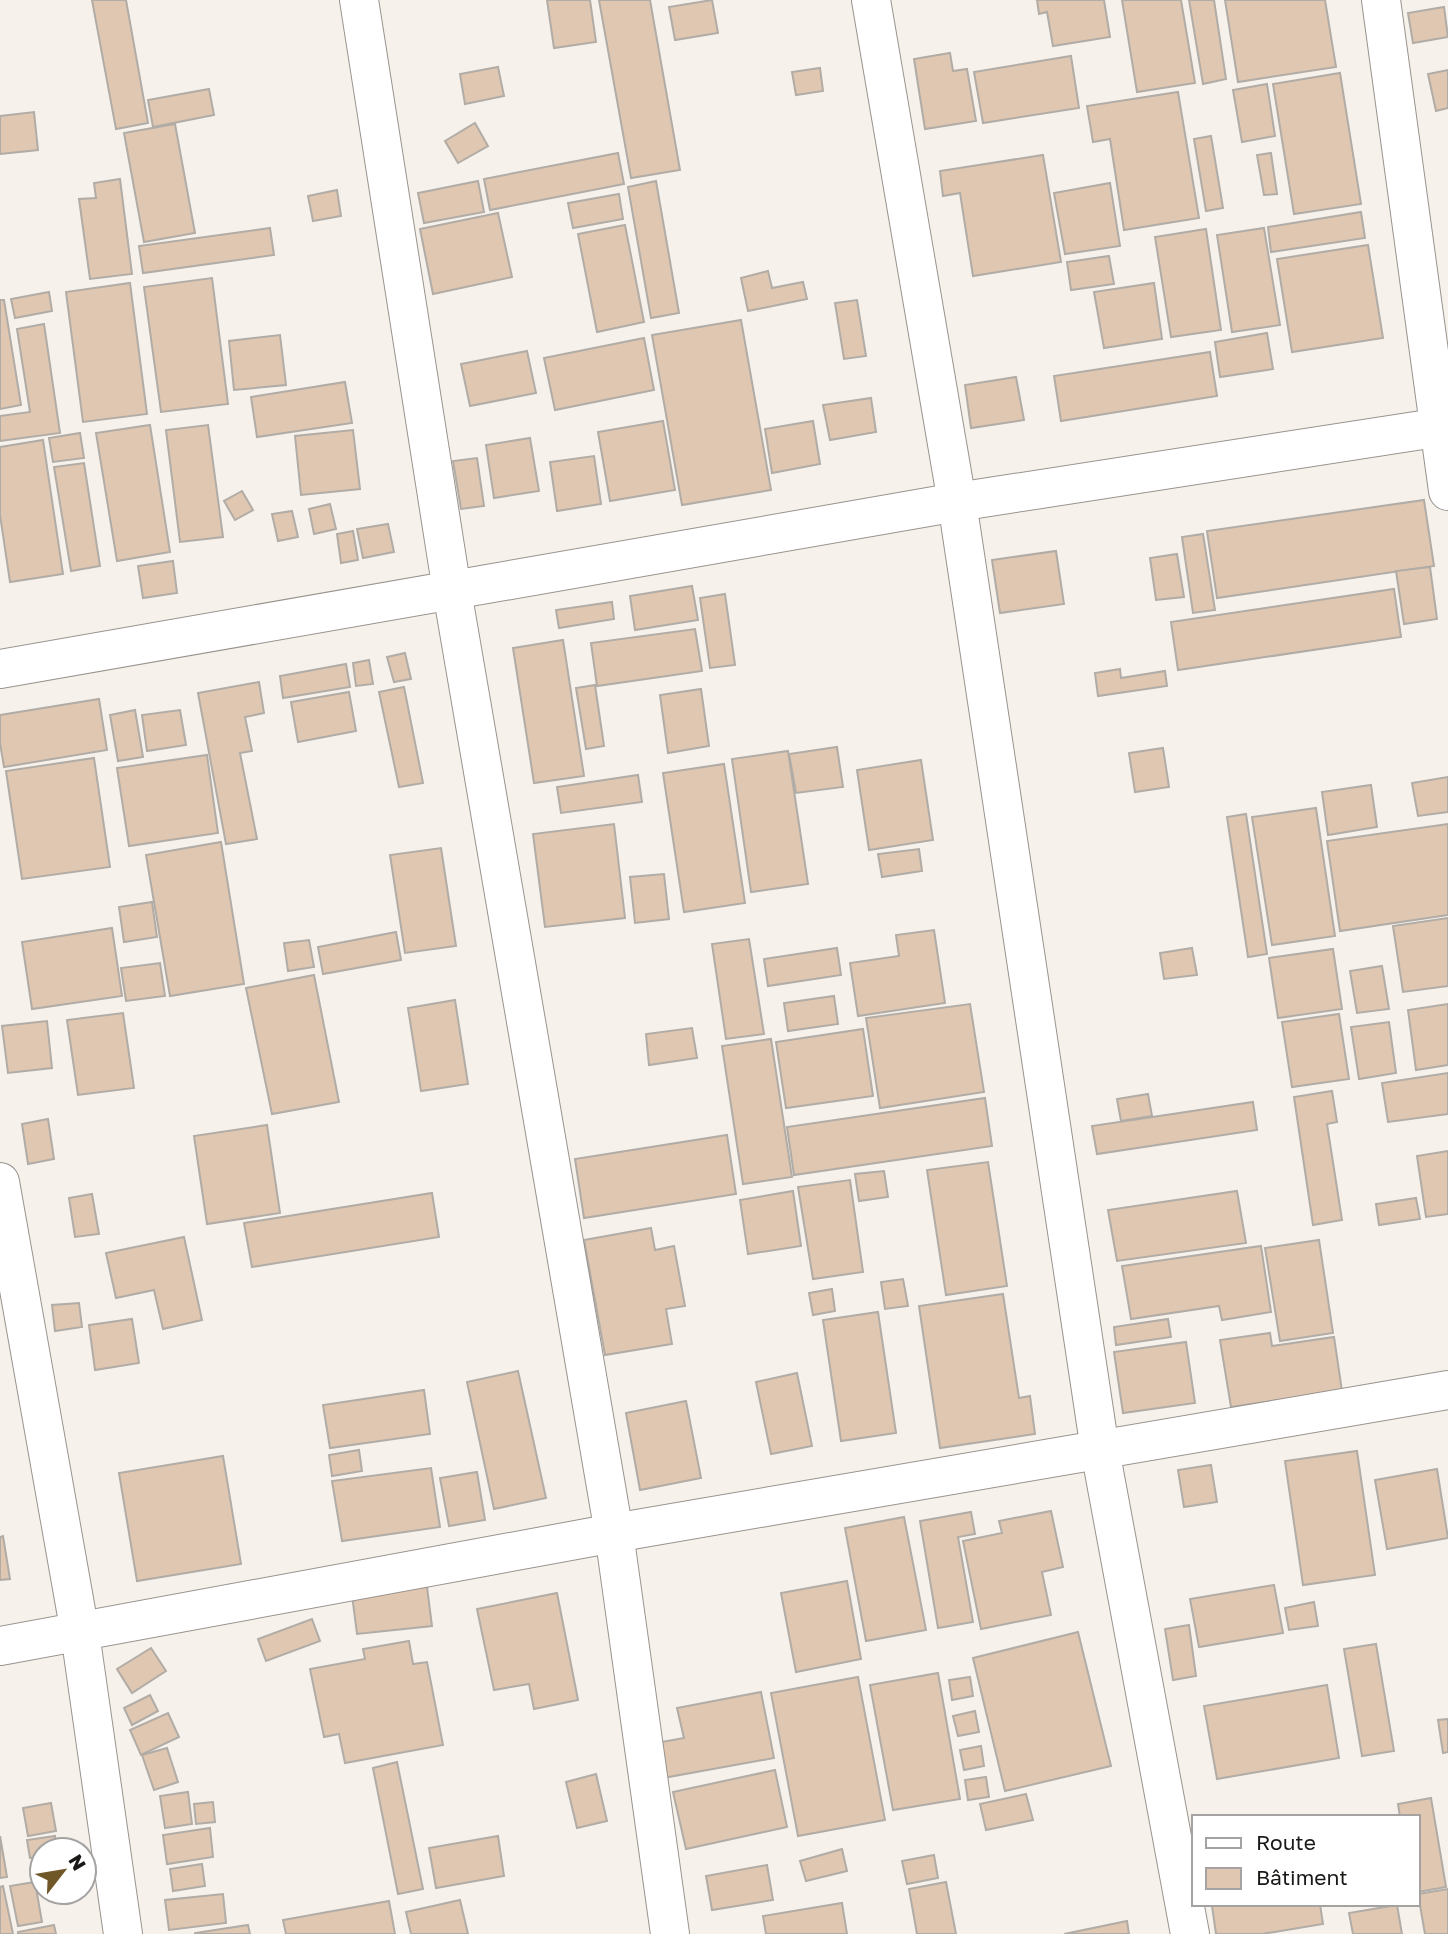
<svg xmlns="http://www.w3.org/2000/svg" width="1448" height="1934" font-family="'Golos Text',sans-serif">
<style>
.building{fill:#e0c7b1;stroke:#b1aca6;stroke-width:2}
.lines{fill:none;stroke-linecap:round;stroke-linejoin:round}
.minor-casing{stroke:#99938e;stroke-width:40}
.minor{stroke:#fff;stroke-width:38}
</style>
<rect width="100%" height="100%" fill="#f7f1eb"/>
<g class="building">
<path d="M92,0H126L148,123L116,129Z"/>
<path d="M547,0H590L596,42L554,48Z"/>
<path d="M599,0H650L680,170L631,178Z"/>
<path d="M712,0L718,33L675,40L669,7Z"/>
<path d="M1037,0H1104L1110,37L1053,46L1047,12L1039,14Z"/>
<path d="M1122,0H1181L1195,83L1137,92Z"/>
<path d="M1189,0H1214L1226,79L1203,84Z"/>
<path d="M1225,0H1325L1336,67L1238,82Z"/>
<path d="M1444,7L1448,37L1413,43L1408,13Z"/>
<path d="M950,53L953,71L967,69L976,121L925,129L914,59Z"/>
<path d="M1071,56L1079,108L983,123L974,72Z"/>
<path d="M498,67L504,96L465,104L460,74Z"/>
<path d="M820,68L823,91L796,95L792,72Z"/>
<path d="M1448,70V108L1436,111L1428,74Z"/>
<path d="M1340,73L1361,204L1294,214L1273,84Z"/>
<path d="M1267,84L1275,136L1242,142L1233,90Z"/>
<path d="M209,89L214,115L153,127L148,100Z"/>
<path d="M1178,92L1199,218L1124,230L1110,139L1093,142L1087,106Z"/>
<path d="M34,112L38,150L0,154V116Z"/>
<path d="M475,123L488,146L458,163L445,141Z"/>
<path d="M175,124L195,233L144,242L124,133Z"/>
<path d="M1211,136L1223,208L1206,211L1194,139Z"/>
<path d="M618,153L624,184L490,210L484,179Z"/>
<path d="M1271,153L1277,194L1264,195L1257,155Z"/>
<path d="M1043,155L1061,262L973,276L960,193L943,196L940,171Z"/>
<path d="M120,179L132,274L90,279L79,199L96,198L94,183Z"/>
<path d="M478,181L484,212L424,223L418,193Z"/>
<path d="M656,181L679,313L651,318L628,187Z"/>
<path d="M1110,183L1120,246L1065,254L1054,193Z"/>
<path d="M337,190L341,216L313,221L308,196Z"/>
<path d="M619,194L623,219L573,228L568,203Z"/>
<path d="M1361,212L1365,238L1271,252L1268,227Z"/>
<path d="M498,213L512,277L433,294L420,229Z"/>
<path d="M625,225L644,322L597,332L578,234Z"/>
<path d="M270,228L274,255L143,273L139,246Z"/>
<path d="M1264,228L1280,325L1232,332L1217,235Z"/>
<path d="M1206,229L1221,330L1171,337L1155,237Z"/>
<path d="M1368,245L1383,338L1292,352L1277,259Z"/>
<path d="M1109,256L1114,284L1071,290L1067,262Z"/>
<path d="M768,271L772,288L803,282L807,299L748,311L741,278Z"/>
<path d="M212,278L228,404L161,412L144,287Z"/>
<path d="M130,283L147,414L83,422L66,292Z"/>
<path d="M1154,283L1162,339L1104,348L1094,292Z"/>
<path d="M49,292L52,311L15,318L11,299Z"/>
<path d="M0,300H4L21,405L0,409Z"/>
<path d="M857,300L866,356L844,359L835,303Z"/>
<path d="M741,320L771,490L682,505L652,335Z"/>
<path d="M44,324L60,433L0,441V416L30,412L17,329Z"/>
<path d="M1267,333L1273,369L1220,377L1215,342Z"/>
<path d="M280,335L286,385L234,390L229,341Z"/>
<path d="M644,338L654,390L555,410L544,358Z"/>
<path d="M527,351L536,393L470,406L461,364Z"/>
<path d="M1210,352L1217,396L1061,421L1054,376Z"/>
<path d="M1016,377L1024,420L971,428L965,385Z"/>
<path d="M345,382L352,423L257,437L251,397Z"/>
<path d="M871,398L876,432L830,440L823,405Z"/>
<path d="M663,421L675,490L610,501L598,432Z"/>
<path d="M813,421L820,464L772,473L765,429Z"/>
<path d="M150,425L170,552L117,561L96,433Z"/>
<path d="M208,425L223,537L180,542L166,430Z"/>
<path d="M353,430L360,489L301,495L295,436Z"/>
<path d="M80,433L84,458L53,462L49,438Z"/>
<path d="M530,438L539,491L494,498L486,445Z"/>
<path d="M43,440L63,574L10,582L0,515V447Z"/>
<path d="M594,456L601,504L557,511L550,462Z"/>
<path d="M477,458L484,506L461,509L453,461Z"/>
<path d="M84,463L100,566L71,571L54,467Z"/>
<path d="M242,491L253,510L235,520L224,501Z"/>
<path d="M1424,500L1434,566L1217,598L1207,531Z"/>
<path d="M330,504L336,529L314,534L309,509Z"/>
<path d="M292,511L298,537L278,541L272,514Z"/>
<path d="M388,524L394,552L363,558L357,529Z"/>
<path d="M353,531L358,560L341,563L337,534Z"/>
<path d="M1203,534L1215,610L1193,613L1182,537Z"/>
<path d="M1056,551L1064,604L1000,613L992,560Z"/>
<path d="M1177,554L1184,597L1156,600L1150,558Z"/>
<path d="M173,561L177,593L143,598L138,566Z"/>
<path d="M1430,567L1437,619L1404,624L1396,571Z"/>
<path d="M692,586L698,620L635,630L630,596Z"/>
<path d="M1394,589L1401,637L1178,670L1171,622Z"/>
<path d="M725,594L735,665L710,668L700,598Z"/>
<path d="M612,602L614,619L559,628L556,610Z"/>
<path d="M695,629L702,671L597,686L591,643Z"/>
<path d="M563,640L584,776L534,783L513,648Z"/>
<path d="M405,653L411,679L394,682L387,657Z"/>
<path d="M369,660L373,684L356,686L353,663Z"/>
<path d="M346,664L350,687L283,698L280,676Z"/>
<path d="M1120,669L1121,678L1165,671L1167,686L1098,696L1095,673Z"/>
<path d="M259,682L264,713L245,717L252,751L240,753L257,839L226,844L198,693Z"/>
<path d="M595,685L604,746L586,749L576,688Z"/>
<path d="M404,687L423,783L399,787L379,692Z"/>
<path d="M701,689L709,746L668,753L660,695Z"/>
<path d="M349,692L356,731L298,742L291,702Z"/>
<path d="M99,699L107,750L4,767L0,743V715Z"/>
<path d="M135,710L143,757L118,761L110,715Z"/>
<path d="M180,710L186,745L147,751L142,715Z"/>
<path d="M837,747L843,787L796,793L789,754Z"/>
<path d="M1163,748L1169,787L1135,792L1129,753Z"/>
<path d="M788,751L808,884L751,892L732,759Z"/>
<path d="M207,755L218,833L129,846L117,768Z"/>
<path d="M94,758L110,867L22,879L6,771Z"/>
<path d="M921,760L933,840L869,850L857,770Z"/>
<path d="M724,764L745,903L684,912L663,773Z"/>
<path d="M638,775L642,802L561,813L557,787Z"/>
<path d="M1448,777V812L1418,816L1412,783Z"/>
<path d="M1371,785L1377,827L1328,835L1322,792Z"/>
<path d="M1316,808L1335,936L1272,945L1252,817Z"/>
<path d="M1246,814L1267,954L1248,957L1227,817Z"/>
<path d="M614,824L625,918L545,927L533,834Z"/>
<path d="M1448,824V915L1340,931L1327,841Z"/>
<path d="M221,842L244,984L170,996L146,855Z"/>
<path d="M441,848L456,946L405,953L390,855Z"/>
<path d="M919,849L922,871L882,877L878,854Z"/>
<path d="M664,874L669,919L635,923L630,877Z"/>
<path d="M152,902L157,937L124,942L119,907Z"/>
<path d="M1448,918V986L1403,992L1393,926Z"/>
<path d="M112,928L122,996L32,1009L22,942Z"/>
<path d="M934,930L945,1003L858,1016L850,963L899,956L896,935Z"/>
<path d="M396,932L401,960L323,974L318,947Z"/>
<path d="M749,939L764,1034L726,1039L712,944Z"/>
<path d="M309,940L314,967L288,971L284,943Z"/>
<path d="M837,948L841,975L768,986L764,959Z"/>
<path d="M1192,948L1197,975L1164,979L1160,953Z"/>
<path d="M1333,949L1342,1009L1278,1018L1269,958Z"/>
<path d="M160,963L165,996L126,1001L121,968Z"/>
<path d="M1382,966L1389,1009L1357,1013L1350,971Z"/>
<path d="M314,975L339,1102L272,1114L246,988Z"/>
<path d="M834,996L838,1024L788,1031L784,1003Z"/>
<path d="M455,1000L468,1084L421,1091L408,1008Z"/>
<path d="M970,1004L984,1092L880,1108L866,1018Z"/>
<path d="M1448,1004V1065L1416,1070L1408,1010Z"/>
<path d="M123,1013L134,1088L78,1095L67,1020Z"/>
<path d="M1339,1014L1349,1079L1292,1087L1282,1022Z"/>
<path d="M47,1021L52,1068L8,1073L2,1026Z"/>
<path d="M1389,1022L1396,1073L1359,1079L1351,1027Z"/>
<path d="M692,1028L697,1058L649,1065L646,1034Z"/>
<path d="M863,1029L873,1096L786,1108L776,1042Z"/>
<path d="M771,1039L792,1177L743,1184L722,1046Z"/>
<path d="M1448,1073V1114L1388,1122L1382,1083Z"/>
<path d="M1332,1091L1337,1122L1327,1124L1342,1220L1313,1225L1294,1097Z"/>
<path d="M1148,1094L1152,1116L1121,1121L1117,1099Z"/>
<path d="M985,1098L992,1146L794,1175L787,1127Z"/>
<path d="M1253,1102L1257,1130L1097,1154L1092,1126Z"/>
<path d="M48,1119L54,1159L28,1164L22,1124Z"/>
<path d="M267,1125L280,1213L207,1224L194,1136Z"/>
<path d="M727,1135L736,1194L584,1218L575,1159Z"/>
<path d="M1448,1151V1214L1426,1217L1417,1156Z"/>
<path d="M988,1162L1007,1286L946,1295L927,1170Z"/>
<path d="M884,1171L888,1197L859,1201L855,1174Z"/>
<path d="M850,1180L863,1272L813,1279L798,1187Z"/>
<path d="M793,1191L801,1246L748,1254L740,1200Z"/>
<path d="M1237,1191L1246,1243L1117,1261L1108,1210Z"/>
<path d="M432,1193L439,1237L252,1267L244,1223Z"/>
<path d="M92,1194L99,1234L75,1237L69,1198Z"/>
<path d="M1416,1198L1420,1219L1379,1225L1376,1204Z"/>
<path d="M651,1228L655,1250L674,1246L685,1306L666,1309L672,1344L605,1355L584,1240Z"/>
<path d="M184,1237L202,1320L163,1329L154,1290L116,1298L106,1253Z"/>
<path d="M1319,1240L1333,1333L1280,1341L1265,1248Z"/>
<path d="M1261,1246L1271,1312L1222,1320L1219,1306L1131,1319L1122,1266Z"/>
<path d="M903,1279L908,1306L885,1309L881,1282Z"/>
<path d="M832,1289L835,1311L813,1315L809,1293Z"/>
<path d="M1003,1294L1019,1398L1030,1396L1035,1434L940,1448L919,1306Z"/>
<path d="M79,1303L82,1327L55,1331L52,1305Z"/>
<path d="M878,1312L896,1433L841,1441L823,1320Z"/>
<path d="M132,1319L139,1363L95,1370L89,1325Z"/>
<path d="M1168,1319L1171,1337L1116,1345L1114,1327Z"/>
<path d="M1270,1333L1272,1346L1334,1337L1342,1391L1231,1407L1220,1340Z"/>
<path d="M1186,1342L1195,1403L1123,1413L1114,1352Z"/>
<path d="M518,1371L546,1498L494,1509L467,1382Z"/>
<path d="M797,1373L812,1446L771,1454L756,1382Z"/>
<path d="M424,1390L430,1434L330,1448L323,1405Z"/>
<path d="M686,1401L701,1478L640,1490L626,1413Z"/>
<path d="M359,1450L362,1471L332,1476L329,1455Z"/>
<path d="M1357,1451L1375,1575L1303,1585L1285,1461Z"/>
<path d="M223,1456L241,1564L137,1581L119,1473Z"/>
<path d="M1211,1465L1217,1502L1184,1507L1178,1470Z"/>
<path d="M431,1468L440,1527L342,1541L332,1481Z"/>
<path d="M1437,1469L1448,1538L1387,1549L1375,1480Z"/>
<path d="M477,1472L485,1520L449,1526L440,1478Z"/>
<path d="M1051,1511L1063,1567L1042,1572L1051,1615L981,1629L963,1541L1002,1533L999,1521Z"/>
<path d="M971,1512L975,1534L958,1537L973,1622L938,1628L920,1521Z"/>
<path d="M904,1517L926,1630L866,1641L845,1528Z"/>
<path d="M3,1536L10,1579L0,1580V1537Z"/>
<path d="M847,1581L861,1659L796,1672L781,1593Z"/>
<path d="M1274,1585L1283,1633L1199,1647L1190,1599Z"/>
<path d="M427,1587L432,1626L357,1634L352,1595Z"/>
<path d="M557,1593L578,1700L534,1709L529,1684L494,1690L477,1609Z"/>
<path d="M1314,1602L1318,1626L1289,1630L1285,1608Z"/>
<path d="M312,1619L320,1641L266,1661L258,1639Z"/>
<path d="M1189,1625L1196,1676L1173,1680L1165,1629Z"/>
<path d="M1078,1632L1111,1766L1005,1791L973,1658Z"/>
<path d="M409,1641L413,1664L427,1662L443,1745L345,1763L339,1734L324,1737L310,1669L365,1659L363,1649Z"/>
<path d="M1376,1644L1394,1751L1362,1756L1344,1649Z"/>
<path d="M151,1648L166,1671L132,1693L117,1669Z"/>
<path d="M938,1673L960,1799L893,1810L870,1685Z"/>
<path d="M858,1677L885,1820L798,1836L771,1693Z"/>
<path d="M970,1677L973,1696L952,1700L949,1680Z"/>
<path d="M1327,1685L1339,1758L1217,1779L1204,1706Z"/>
<path d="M761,1692L774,1758L663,1778L656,1743L684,1738L677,1708Z"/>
<path d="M150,1695L158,1711L132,1725L124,1708Z"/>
<path d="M975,1711L979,1732L958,1736L953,1716Z"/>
<path d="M168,1713L179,1737L141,1755L130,1730Z"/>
<path d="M1448,1719V1752L1443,1753L1438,1720Z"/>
<path d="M981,1746L984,1766L964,1770L960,1750Z"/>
<path d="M167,1748L178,1782L154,1790L142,1755Z"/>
<path d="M397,1762L423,1889L398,1894L373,1768Z"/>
<path d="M775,1770L787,1827L686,1849L673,1792Z"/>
<path d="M596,1774L607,1821L577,1828L566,1782Z"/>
<path d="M986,1777L989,1797L968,1800L965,1780Z"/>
<path d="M188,1792L192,1824L165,1828L160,1796Z"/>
<path d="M1026,1794L1033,1820L986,1830L980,1804Z"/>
<path d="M1431,1798L1446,1887L1418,1892V1817H1400L1398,1804Z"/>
<path d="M213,1802L215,1822L196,1824L194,1804Z"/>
<path d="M51,1803L56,1831L28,1836L23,1808Z"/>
<path d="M210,1828L213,1857L167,1864L163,1835Z"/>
<path d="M0,1836L7,1877L0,1878Z"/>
<path d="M55,1836L57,1850H42V1857L30,1858L27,1840Z"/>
<path d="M498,1836L504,1876L436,1888L429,1848Z"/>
<path d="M842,1849L847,1871L806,1881L800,1861Z"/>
<path d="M934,1855L938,1878L907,1884L902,1861Z"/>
<path d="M202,1864L205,1886L173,1891L170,1869Z"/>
<path d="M767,1865L773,1900L712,1910L706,1876Z"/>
<path d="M35,1882L42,1922L18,1926L10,1886Z"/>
<path d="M946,1882L956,1934H917L909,1889Z"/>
<path d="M3,1886L13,1934H0V1887Z"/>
<path d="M1448,1889V1934H1425L1418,1894Z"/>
<path d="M223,1894L226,1923L169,1930L165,1900Z"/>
<path d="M460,1900L468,1934H411L406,1912Z"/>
<path d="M389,1901L395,1934H286L283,1920Z"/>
<path d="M842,1903L847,1934H766L763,1916Z"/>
<path d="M1219,1904H1320L1323,1924L1262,1934H1216L1212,1906Z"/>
<path d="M1397,1905L1402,1934H1353L1349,1913Z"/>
<path d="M1127,1921L1129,1934H1064Z"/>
<path d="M54,1925L56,1934H18V1932Z"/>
<path d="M248,1925L250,1934H195V1933Z"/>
</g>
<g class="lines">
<g class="minor-casing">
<g id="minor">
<path d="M359,0L452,591L614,1533L670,1934"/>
<path d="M871,0L957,502L1100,1450L1190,1934"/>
<path d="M1381,0L1448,491"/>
<path d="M0,669L957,502L1448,426"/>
<path d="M0,1182L80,1633L123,1934"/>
<path d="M0,1646L614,1533L1448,1390"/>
</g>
</g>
<use href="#minor" class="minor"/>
</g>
<rect x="1192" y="1815" width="228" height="91" fill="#ffffff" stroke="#a4a3a2" stroke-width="2"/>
<rect x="1206" y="1838" width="35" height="10" fill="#ffffff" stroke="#a4a3a2" stroke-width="2"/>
<text x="1256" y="1850" font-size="21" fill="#1b1917">Route</text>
<rect x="1206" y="1868" width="35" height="21" fill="#e0c7b1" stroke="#a4a3a2" stroke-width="2"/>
<text x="1256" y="1885" font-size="21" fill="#1b1917">Bâtiment</text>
<g transform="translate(63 1871) rotate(59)"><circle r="33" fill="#ffffff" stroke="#a4a3a2" stroke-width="2"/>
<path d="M0-5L12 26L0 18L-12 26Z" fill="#6f5727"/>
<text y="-10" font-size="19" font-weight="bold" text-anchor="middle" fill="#1b1917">N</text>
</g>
</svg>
